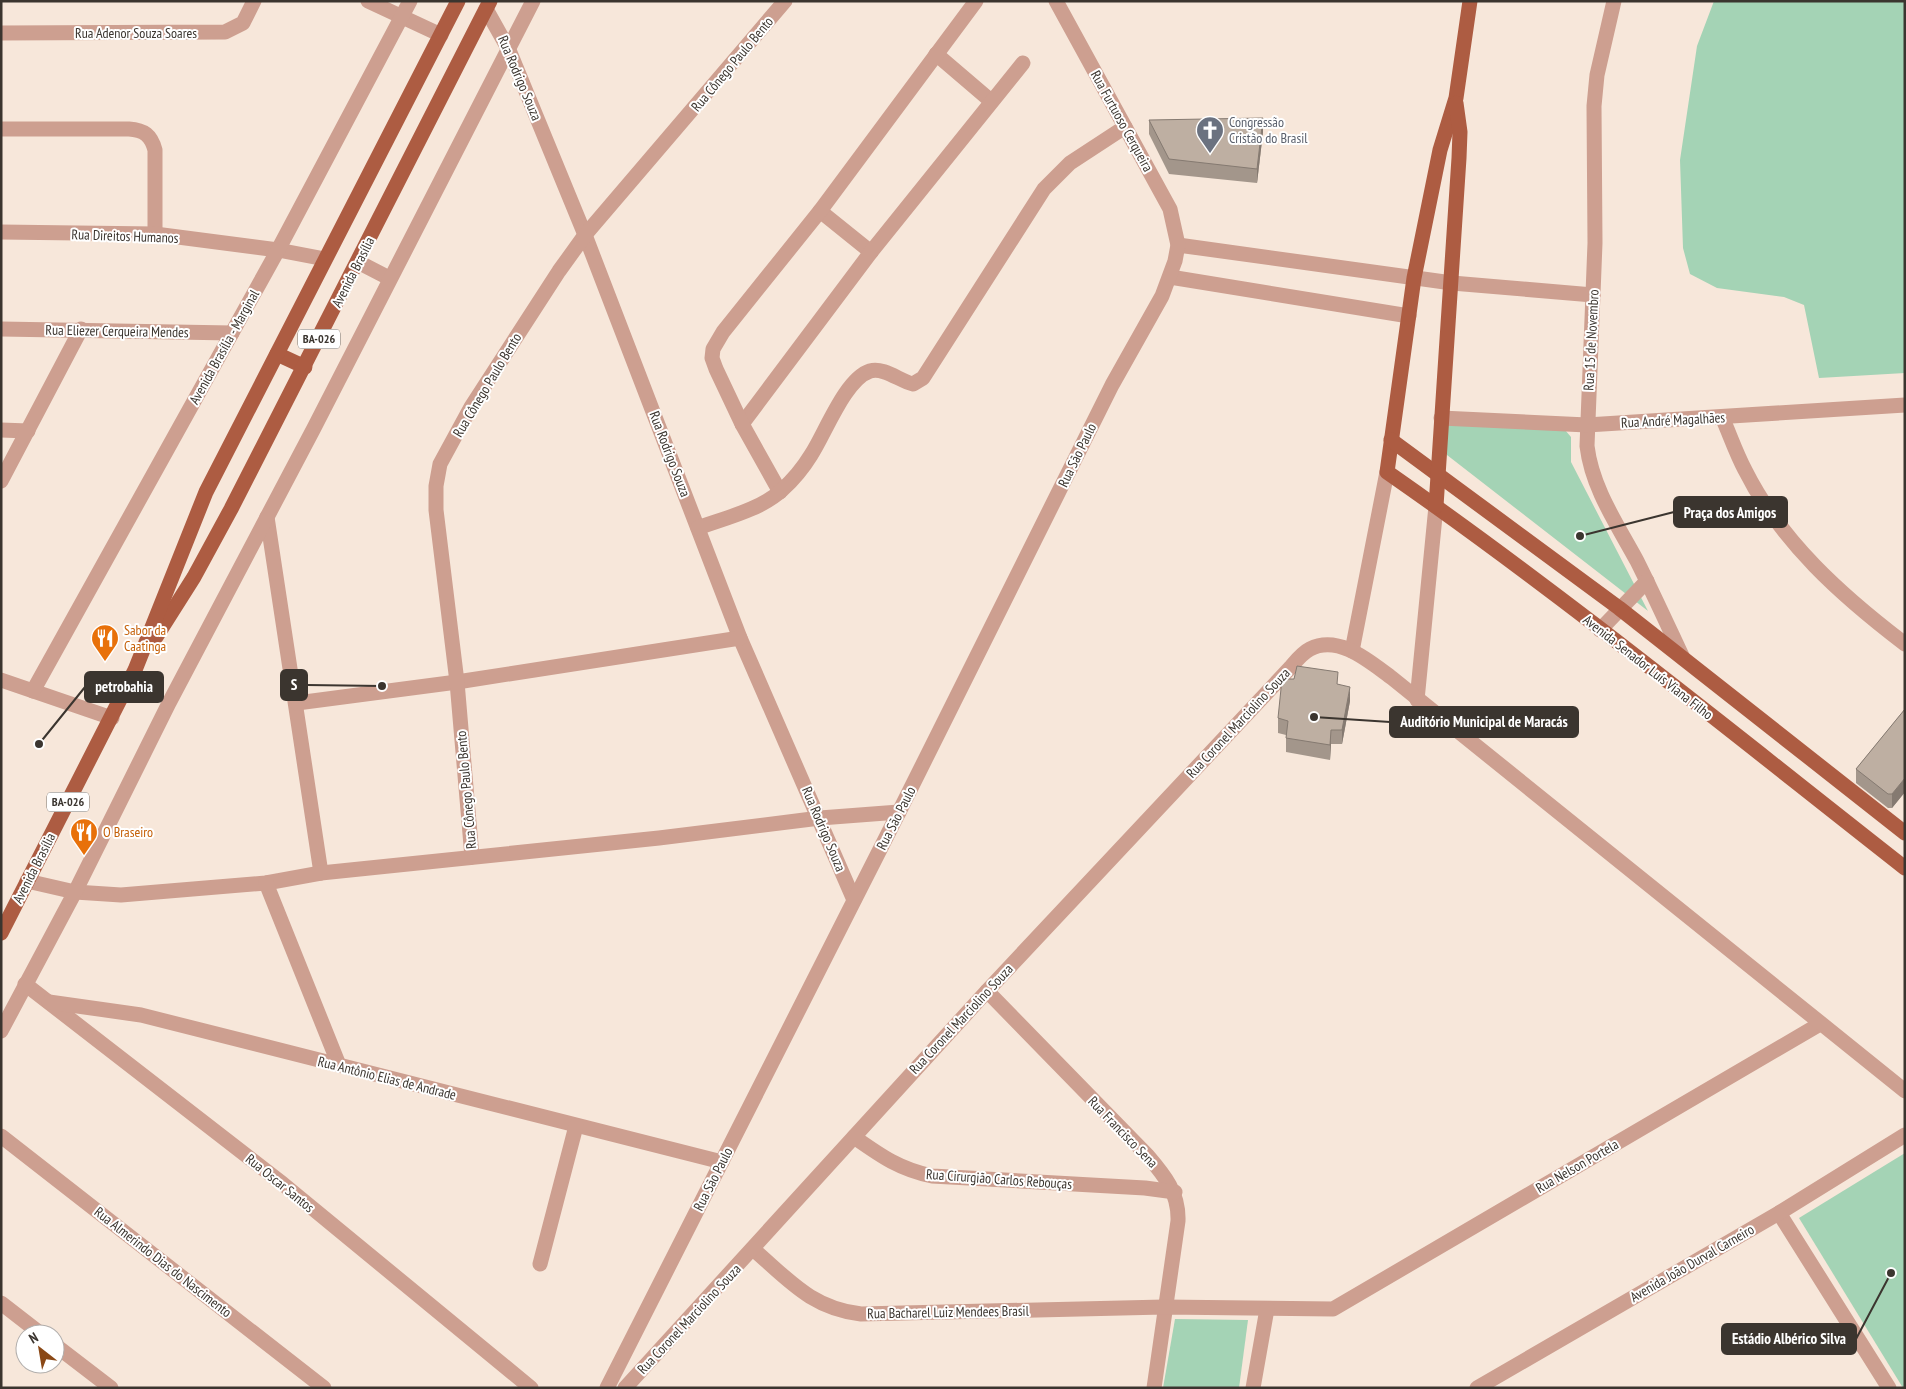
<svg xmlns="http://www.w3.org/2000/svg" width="1906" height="1389" font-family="'PT Sans Narrow',sans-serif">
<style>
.green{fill:#a4d3b5}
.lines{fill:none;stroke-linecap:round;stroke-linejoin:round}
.minor{stroke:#cd9f90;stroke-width:15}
.major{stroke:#ad5c42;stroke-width:15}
.wall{fill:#a3968b}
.shaded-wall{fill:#857a71}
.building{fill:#beafa2;stroke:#857a71}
.labels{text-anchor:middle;stroke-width:4;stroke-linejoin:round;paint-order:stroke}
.shield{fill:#fff;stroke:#76726d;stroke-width:1}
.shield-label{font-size:12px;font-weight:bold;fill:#3b352f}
.street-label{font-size:14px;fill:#3b352f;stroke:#fff}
.worship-label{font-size:14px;fill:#5b616d;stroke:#fff;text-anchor:start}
.food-label{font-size:14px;fill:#c56008;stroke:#fff;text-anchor:start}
.leader{fill:none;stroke:#3b352f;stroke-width:2}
.callout-dot{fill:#3b352f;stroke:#fff;stroke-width:2}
.callout{fill:#3b352f;stroke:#3b352f;stroke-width:2}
.callout-label{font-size:15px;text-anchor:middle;font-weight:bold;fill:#fff}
</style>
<rect width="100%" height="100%" fill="#f7e7da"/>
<g class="green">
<path d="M1714,1H1905V373L1819,378L1804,305L1784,297L1717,288L1690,274L1683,248L1680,160L1697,46Z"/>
<path d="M1444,422L1565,430L1571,437V462L1648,611L1447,455Z"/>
<path d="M1905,1153V1388H1903L1799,1218Z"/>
<path d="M1175,1319L1248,1320L1239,1388H1163Z"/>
</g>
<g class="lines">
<g class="minor">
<path d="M368,1L441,35"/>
<path d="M1614,1L1597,75L1594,106L1595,243L1587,446C1592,488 1617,524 1637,561C1653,593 1668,626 1683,658"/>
<path d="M486,9L509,50L585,235L740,638L854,900"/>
<path d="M1,33L225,32L243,23L254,1"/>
<path d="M936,54L991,101"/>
<path d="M1,129H129C144,130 151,135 155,150V234"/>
<path d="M820,211L871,252"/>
<path d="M1,232L155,234L278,250L325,259"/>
<path d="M1178,245L1452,283L1593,295"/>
<path d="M358,262L389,278"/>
<path d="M1170,277L1409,316"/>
<path d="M1,329L232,333"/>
<path d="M1722,417C1730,435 1736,453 1745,470C1781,542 1842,596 1905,644"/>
<path d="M1441,418L1587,425L1905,405"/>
<path d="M742,424L871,252L1023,63"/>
<path d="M1,430L28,431"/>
<path d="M1,481L81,329"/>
<path d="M780,492L742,424L716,369L712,358L713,349L723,332L820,211L976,1"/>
<path d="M267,517L321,873"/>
<path d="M698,528C725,518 760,510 782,490C793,480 803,468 811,455C825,434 845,379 870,371C884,367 900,381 913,384L923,378L1044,189L1070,163L1125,127"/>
<path d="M1600,630L1647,581"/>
<path d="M1352,651L1387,472"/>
<path d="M1,680L112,718"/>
<path d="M33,691L278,250L410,1"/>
<path d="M1417,700L1436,506"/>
<path d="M297,703L457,682L740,638"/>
<path d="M472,857L457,682L436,510V486L440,464L471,407L559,271L585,235L785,1"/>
<path d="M27,881L75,892L121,895L266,883L321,873L659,838L820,818L899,812"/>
<path d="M266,883L339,1065"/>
<path d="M25,984L283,1184L531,1388"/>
<path d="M987,991L1147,1155C1165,1176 1179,1193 1178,1221L1154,1388"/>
<path d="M49,1002L141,1015L722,1162"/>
<path d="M1,1031L75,892L169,703L314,428L533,1"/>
<path d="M1,1136L324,1388"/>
<path d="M854,1137C881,1156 899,1169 932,1176L1145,1188L1175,1192"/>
<path d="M1779,1213L1889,1388"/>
<path d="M753,1249C789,1280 811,1308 861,1314L1164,1307L1333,1309L1820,1024"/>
<path d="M540,1264L576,1126"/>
<path d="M1,1303L41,1334"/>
<path d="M55,1345L111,1388"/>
<path d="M607,1388L899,812L1112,385L1162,296L1175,261L1178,245L1170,209L1056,1"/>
<path d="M625,1388L987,991L1290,668C1296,661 1302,653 1310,649C1339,634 1370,662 1392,678L1905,1091"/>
<path d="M1253,1388L1267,1309"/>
<path d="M1477,1388L1779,1213L1905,1135"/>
</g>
<g class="major">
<path d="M1470,1L1456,98L1440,150L1414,278L1387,472C1565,596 1734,734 1905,868"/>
<path d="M277,354L305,367"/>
<path d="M1391,440L1619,608L1905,833"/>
<path d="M1436,506L1459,158L1460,132L1456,103"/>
<path d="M156,637L194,577L231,509L490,1"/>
<path d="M1,933L135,670L206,492L458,1"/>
</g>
</g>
<g class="wall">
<path d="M1149,120L1263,132L1257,183L1169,174L1149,134Z"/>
<path d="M1338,685L1350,701L1342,744H1331L1330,760L1286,752V735L1278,733V718Z"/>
<path d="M1905,709V792L1892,808H1888L1856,783V769Z"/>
</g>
<g class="shaded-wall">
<path d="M1263,118V132L1257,183V169Z"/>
<path d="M1350,687V701L1342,744V730Z"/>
<path d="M1331,730V744L1330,760V745Z"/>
<path d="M1905,778V792L1892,808V794Z"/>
</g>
<g class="building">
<path d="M1263,118L1257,169L1169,159L1149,120Z"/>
<path d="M1297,666L1338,672L1337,684L1350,687L1342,730H1331L1330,745L1286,738L1288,721L1278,718L1282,679H1294Z"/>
<path d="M1905,709V778L1892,794H1888L1856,769Z"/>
</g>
<defs>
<g id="church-pin" transform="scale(1.4375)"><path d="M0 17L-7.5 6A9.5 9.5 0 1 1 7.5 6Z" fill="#6b7280" stroke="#fff"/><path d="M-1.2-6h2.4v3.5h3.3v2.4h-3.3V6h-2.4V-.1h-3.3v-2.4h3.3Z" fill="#fff"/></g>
<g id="restaurant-pin" transform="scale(1.4375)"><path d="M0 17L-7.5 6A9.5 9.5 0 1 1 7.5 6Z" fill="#e8710a" stroke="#fff"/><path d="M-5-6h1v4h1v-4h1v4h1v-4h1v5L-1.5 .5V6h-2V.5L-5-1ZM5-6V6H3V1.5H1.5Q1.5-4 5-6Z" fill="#fff"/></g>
</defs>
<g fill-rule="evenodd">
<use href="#church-pin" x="1210" y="130"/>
<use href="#restaurant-pin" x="105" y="638"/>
<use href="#restaurant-pin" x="84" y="832"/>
</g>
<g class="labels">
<g class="shield">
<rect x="298" y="329.5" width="42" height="19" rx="4"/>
<rect x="47" y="792.5" width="42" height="19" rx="4"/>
</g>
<g class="shield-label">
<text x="319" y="343">BA-026</text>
<text x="68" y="806">BA-026</text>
</g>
<g class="street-label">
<text x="136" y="38">Rua Adenor Souza Soares</text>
<text transform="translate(732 64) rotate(-50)" y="5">Rua Cônego Paulo Bento</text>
<text transform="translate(520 78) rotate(67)" y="5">Rua Rodrigo Souza</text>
<text transform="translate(1122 121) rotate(61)" y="5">Rua Furtuoso Cerqueira</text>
<text transform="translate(125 236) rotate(2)" y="5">Rua Direitos Humanos</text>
<text transform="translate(353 272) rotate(-63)" y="5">Avenida Brasília</text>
<text transform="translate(117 331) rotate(1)" y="5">Rua Eliezer Cerqueira Mendes</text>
<text transform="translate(1591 340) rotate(-87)" y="5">Rua 15 de Novembro</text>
<text transform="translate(224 347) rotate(-61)" y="5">Avenida Brasília - Marginal</text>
<text transform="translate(487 385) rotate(-59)" y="5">Rua Cônego Paulo Bento</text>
<text transform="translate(1673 420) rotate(-3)" y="5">Rua André Magalhães</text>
<text transform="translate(670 454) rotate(69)" y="5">Rua Rodrigo Souza</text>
<text transform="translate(1077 455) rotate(-64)" y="5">Rua São Paulo</text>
<text transform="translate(1648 667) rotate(38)" y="5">Avenida Senador Luís Viana Filho</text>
<text transform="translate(1238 723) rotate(-47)" y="5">Rua Coronel Marciolino Souza</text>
<text transform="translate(466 790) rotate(-95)" y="5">Rua Cônego Paulo Bento</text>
<text transform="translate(896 818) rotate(-63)" y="5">Rua São Paulo</text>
<text transform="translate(824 829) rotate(67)" y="5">Rua Rodrigo Souza</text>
<text transform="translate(34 868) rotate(-63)" y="5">Avenida Brasília</text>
<text transform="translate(961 1019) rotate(-47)" y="5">Rua Coronel Marciolino Souza</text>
<text transform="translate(387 1078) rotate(14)" y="5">Rua Antônio Elias de Andrade</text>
<text transform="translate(1123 1132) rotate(46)" y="5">Rua Francisco Sena</text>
<text transform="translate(1577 1166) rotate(-30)" y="5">Rua Nelson Portela</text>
<text transform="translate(713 1179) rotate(-63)" y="5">Rua São Paulo</text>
<text transform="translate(999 1179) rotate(4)" y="5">Rua Cirurgião Carlos Rebouças</text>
<text transform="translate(280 1183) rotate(39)" y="5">Rua Oscar Santos</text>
<text transform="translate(163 1262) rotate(38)" y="5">Rua Almerindo Dias do Nascimento</text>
<text transform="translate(1692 1263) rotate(-30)" y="5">Avenida João Durval Carneiro</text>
<text transform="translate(948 1312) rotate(-1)" y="5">Rua Bacharel Luiz Mendees Brasil</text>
<text transform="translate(689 1319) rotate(-47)" y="5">Rua Coronel Marciolino Souza</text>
</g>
<g class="worship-label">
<text x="1229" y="127">Congressão<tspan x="1229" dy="16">Cristão do Brasil</tspan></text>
</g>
<g class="food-label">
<text x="124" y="635">Sabor da<tspan x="124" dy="16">Caatinga</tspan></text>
<text x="103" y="837">O Braseiro</text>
</g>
</g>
<path class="leader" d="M1580 536L1674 512M382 686L307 685M39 744L85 687M1314 717L1390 722M1891 1273L1856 1339"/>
<g class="callout-dot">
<circle cx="1580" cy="536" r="5"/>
<circle cx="382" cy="686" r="5"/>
<circle cx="39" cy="744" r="5"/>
<circle cx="1314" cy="717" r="5"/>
<circle cx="1891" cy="1273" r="5"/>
</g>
<g class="callout">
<rect x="1674" y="497" width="113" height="30" rx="5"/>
<rect x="281" y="670" width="26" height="30" rx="5"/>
<rect x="85" y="672" width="78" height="30" rx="5"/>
<rect x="1390" y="707" width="188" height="30" rx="5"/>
<rect x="1722" y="1324" width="134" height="30" rx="5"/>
</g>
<g class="callout-label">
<text x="1730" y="518">Praça dos Amigos</text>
<text x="294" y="690">S</text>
<text x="124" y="692">petrobahia</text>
<text x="1484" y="727">Auditório Municipal de Maracás</text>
<text x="1789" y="1344">Estádio Albérico Silva</text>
</g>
<rect width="1906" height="1389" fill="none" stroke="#3b352f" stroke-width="5"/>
<g transform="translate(40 1349) rotate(329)"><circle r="24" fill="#ffffff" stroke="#b1aeac"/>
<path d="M0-4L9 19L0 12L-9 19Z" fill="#8a4816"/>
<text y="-8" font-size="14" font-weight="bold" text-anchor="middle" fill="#3b352f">N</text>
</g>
</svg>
